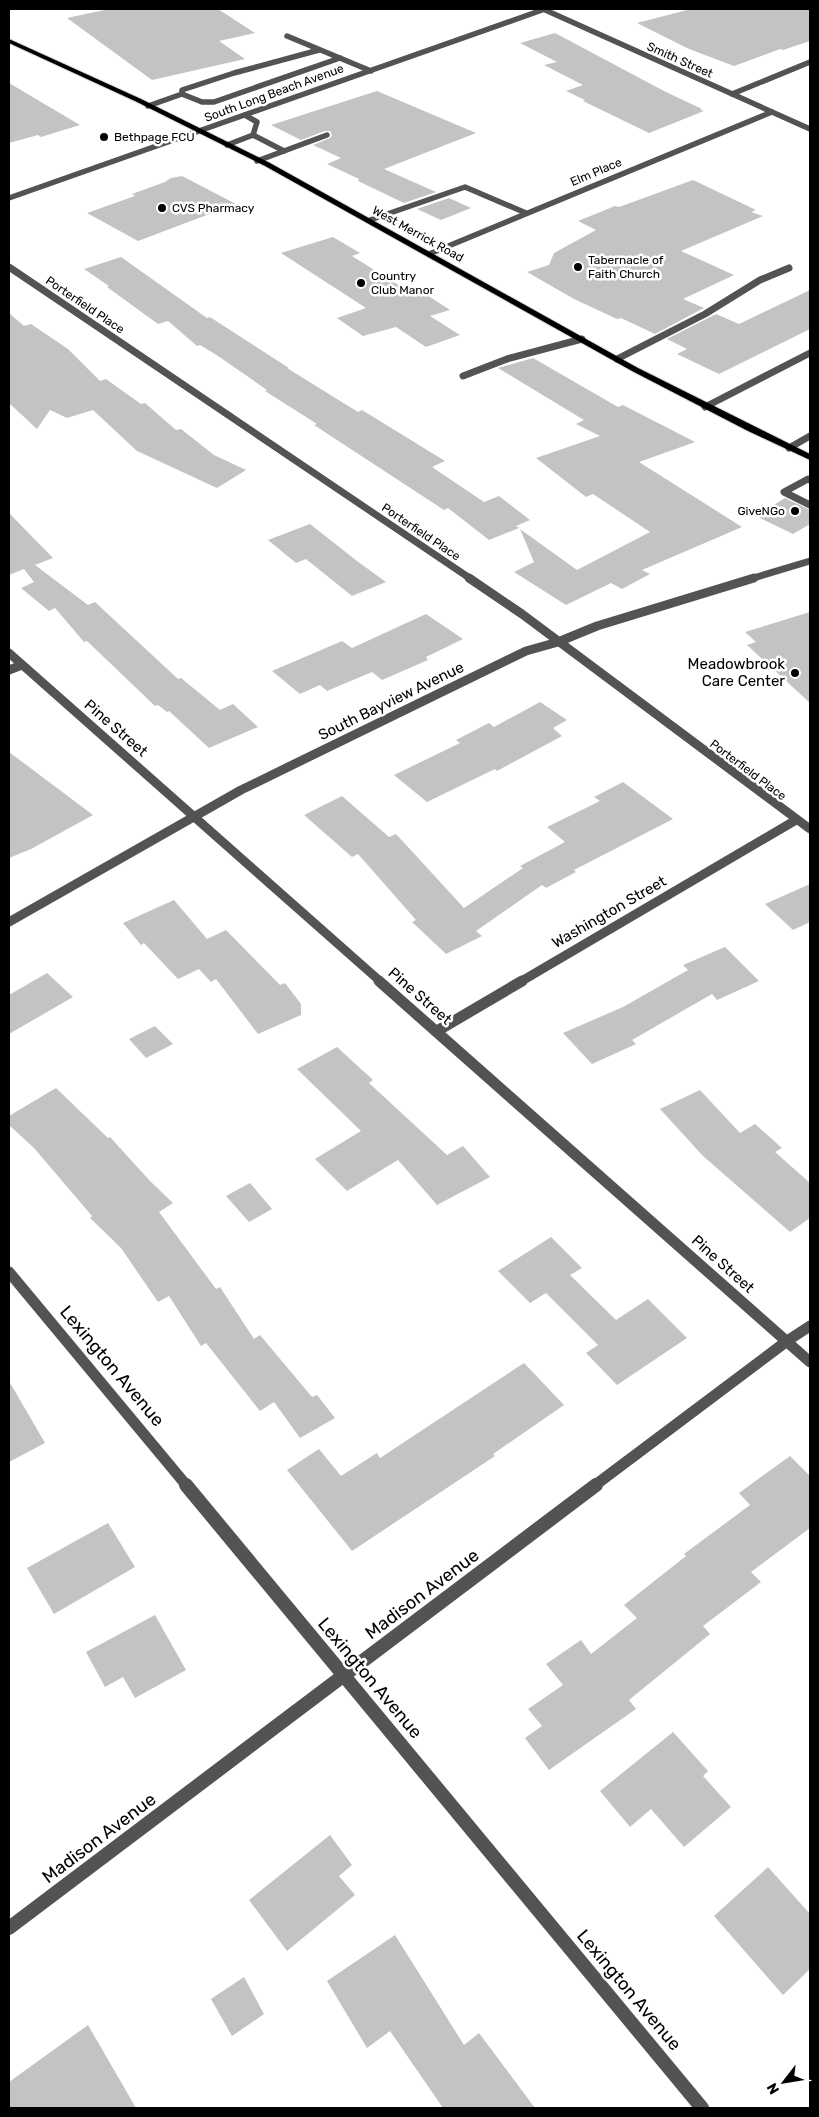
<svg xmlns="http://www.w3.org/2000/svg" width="819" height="2117" font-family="Rubik,sans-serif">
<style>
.building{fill:#c3c3c3}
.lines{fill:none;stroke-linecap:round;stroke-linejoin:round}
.primary-casing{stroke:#dbdbdb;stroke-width:2}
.lane-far1{stroke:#535353;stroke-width:5.5}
.lane{stroke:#535353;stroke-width:7}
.street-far4{stroke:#535353;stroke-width:5.5}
.street-far3{stroke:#535353;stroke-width:7}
.street-far2{stroke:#535353;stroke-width:9}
.street-far1{stroke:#535353;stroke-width:11}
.street{stroke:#535353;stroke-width:14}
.primary{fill:#000;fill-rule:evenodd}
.poi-dot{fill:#000;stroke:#fff;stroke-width:2}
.labels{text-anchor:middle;stroke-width:5;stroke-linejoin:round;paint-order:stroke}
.far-street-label{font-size:12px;fill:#000;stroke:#fff}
.far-poi-label{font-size:12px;fill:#000;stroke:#fff;text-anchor:start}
.poi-label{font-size:15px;fill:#000;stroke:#fff;text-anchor:end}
.street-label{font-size:15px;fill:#000;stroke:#fff}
.near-street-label{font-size:18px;fill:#000;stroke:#fff}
</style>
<rect width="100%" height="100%" fill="#fff"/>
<g class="building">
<path d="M109,9H218L255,33L219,41L245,59L152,80L67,18Z"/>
<path d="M691,9H810V41L783,50L780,49L734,66L689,49L637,23Z"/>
<path d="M555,33L664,91L702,109L700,110L704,111L649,133L583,101L585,100L566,91L583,85L544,65L557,62L520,43Z"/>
<path d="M9,83L80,125L41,137L38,135L9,143Z"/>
<path d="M377,91L476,133L384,169L436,192L404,203L358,181L359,179L327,164L341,158L313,145L330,138L332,135L330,131H325L301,140L271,125Z"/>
<path d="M182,176L236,204L138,241L87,213L135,196L132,194L165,182L171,178Z"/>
<path d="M693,180L756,210L751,212L763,216L681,251L734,275L683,299L704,308L702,309L655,334L621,318L617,319L574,299L527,272L549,265L554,253L596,230L578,221L615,206L619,207Z"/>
<path d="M449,198L471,208L441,220L417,209Z"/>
<path d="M333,237L360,253L352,256L408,291L416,288L450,310L430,316L460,335L426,347L396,327L363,336L337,318L366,308L281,253Z"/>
<path d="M121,257L207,318L210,317L289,368H287L358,412L362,410L445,461L432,467L484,502L499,496L530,520L516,526L519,528L489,540L448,508L444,510L314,425L317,424L265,391L267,390L218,356L200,345L197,346L168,321L158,324L107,287L109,286L84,269Z"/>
<path d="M810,290V329L719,374L677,354L687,349L667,339L716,314L739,324Z"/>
<path d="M9,313L24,326L31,324L68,349L100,381L106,379L141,404L145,403L176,430L181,429L214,455L246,470L217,488L137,451L93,410L67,418L50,410L37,429L9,403Z"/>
<path d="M533,358L618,407L623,405L695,442L639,462L742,527L642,570L650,574L622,589L611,583L566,605L514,572L534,562L520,529L577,570L650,532L593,494L586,497L536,458L600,436L576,424L584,420L498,368Z"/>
<path d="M785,498L810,510V524L793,534L756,516Z"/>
<path d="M9,513L53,558L35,565L88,605L95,602L178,679L181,678L220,710L233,704L258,727L209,748L169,711L167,712L158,705L155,706L87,641L84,642L55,608L49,611L21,588L34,582L24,569L9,575Z"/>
<path d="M310,524L357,561L386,582L352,596L306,559L296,563L268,540Z"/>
<path d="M810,612V703L747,645L756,642L745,632Z"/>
<path d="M426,614L463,639L426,657L428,660L382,680L372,672L327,691L320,685L300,694L272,671L342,641L352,648Z"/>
<path d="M540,702L567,720L553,728L562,736L497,771L495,769L427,802L394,775L460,743L456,740L489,723L494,727Z"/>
<path d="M9,752L93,815L31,849L9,858Z"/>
<path d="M623,782L673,819L574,870L576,872L546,888L542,885L476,931L482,936L446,954L412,922L416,920L358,854L352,857L304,815L342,796L389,837L396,834L464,908L523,868L520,866L565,842L547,827L600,801L594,797Z"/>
<path d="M810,884V922L793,930L765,904Z"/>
<path d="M174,900L207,939L226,930L280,985L285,983L301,1004V1015L258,1034L216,979L211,982L199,969L178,979L144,943L141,945L123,923Z"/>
<path d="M725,947L759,981L717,1000L712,994L632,1040L636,1044L592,1064L563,1033L623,1007L688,970L683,965Z"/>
<path d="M47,973L73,997L9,1034V995Z"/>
<path d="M155,1026L173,1044L146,1058L129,1039Z"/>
<path d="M337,1047L373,1080L369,1083L447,1155L463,1146L490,1177L437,1205L398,1160L347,1191L315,1159L361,1131L297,1069Z"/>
<path d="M56,1088L108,1138L110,1137L150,1181L173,1203L159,1212L216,1289L220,1287L254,1339L260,1335L312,1397L317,1395L335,1418L300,1438L274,1402L260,1411L206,1343L201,1346L169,1296L158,1302L121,1248L90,1218L92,1216L34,1148L9,1125V1116Z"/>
<path d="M700,1090L740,1133L755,1124L782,1148L775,1152L810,1183V1218L790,1232L703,1156L660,1109Z"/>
<path d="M250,1183L272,1209L249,1222L226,1196Z"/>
<path d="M551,1237L582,1268L570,1275L616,1320L648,1299L687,1338L617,1385L586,1353L598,1345L546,1293L530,1303L498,1271Z"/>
<path d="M524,1363L564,1405L493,1454L495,1456L352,1551L287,1470L319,1449L341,1476L377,1453L380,1458Z"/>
<path d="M9,1381L45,1443L9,1462Z"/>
<path d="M790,1456L810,1476V1528L751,1572L761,1582L703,1626L710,1634L629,1700L636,1709L549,1770L525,1738L542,1726L528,1709L563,1685L546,1664L581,1640L591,1654L637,1618L624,1605L686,1556L684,1554L750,1505L739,1493Z"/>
<path d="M108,1523L135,1567L54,1614L27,1568Z"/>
<path d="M155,1615L186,1670L135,1698L123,1677L105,1687L86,1652Z"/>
<path d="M673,1732L708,1771L703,1776L731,1807L684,1847L651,1809L630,1827L600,1791Z"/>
<path d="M330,1835L352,1865L339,1876L355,1895L287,1951L249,1900Z"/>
<path d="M768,1867L810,1914V1969L783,1995L714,1916Z"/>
<path d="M395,1935L464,2045L479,2033L535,2108H443L390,2031L367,2048L327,1981Z"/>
<path d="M244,1977L264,2014L232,2036L211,1999Z"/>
<path d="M88,2025L136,2108H9V2082Z"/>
</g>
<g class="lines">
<g class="primary-casing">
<path id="primary" d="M9,39L141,99L270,163L638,368L810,454V460L748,431L632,371L265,166L137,102L9,43Z"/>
</g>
<g class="lane-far1">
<path d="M287,36L371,71"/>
<path d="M182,94L202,102H214L340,58"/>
<path d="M148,106L182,94V90L234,73L319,50"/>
<path d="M245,115L257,122L253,135"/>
<path d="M227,145L253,135L284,151"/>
<path d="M257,161L327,135"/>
<path d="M370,220L465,187L526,213"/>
</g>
<g class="lane">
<path d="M617,359L705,314L760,280L789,268"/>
<path d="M463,376L507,359L582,339"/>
<path d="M705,407L810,353"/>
<path d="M789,448L810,436"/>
<path d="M810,480L808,479L784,492L810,505"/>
</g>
<g class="street-far4">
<path d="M543,9L810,129"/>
<path d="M732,94L810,62"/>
<path d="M9,198L545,9"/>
<path d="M429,254L772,112"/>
</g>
<g class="street-far3">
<path d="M9,267L471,579"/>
<path d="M750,579L810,561"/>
</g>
<g class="street-far2">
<path d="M469,578L522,614L810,829"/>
<path d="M9,653L381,982"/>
<path d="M9,670L22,665"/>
<path d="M9,922L241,790L526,651L558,642L597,626L754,578"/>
<path d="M520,982L796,820"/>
</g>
<g class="street-far1">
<path d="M379,981L810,1362"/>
<path d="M437,1031L522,981"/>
<path d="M9,1272L187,1486"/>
<path d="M594,1486L787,1341L810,1326"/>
</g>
<g class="street">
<path d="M186,1485L702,2108"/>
<path d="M9,1928L596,1485"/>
</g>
<use href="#primary" class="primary"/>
</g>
<g class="poi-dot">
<circle cx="104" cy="137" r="5"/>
<circle cx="162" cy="208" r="5"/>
<circle cx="578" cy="267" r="5"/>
<circle cx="361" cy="283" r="5"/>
<circle cx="795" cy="511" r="5"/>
<circle cx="795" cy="673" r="5"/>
</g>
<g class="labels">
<g class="far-street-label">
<text transform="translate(680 60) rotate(24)" y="4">Smith Street</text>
<text transform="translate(274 93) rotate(-20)" y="4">South Long Beach Avenue</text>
<text transform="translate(596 172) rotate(-23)" y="4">Elm Place</text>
<text transform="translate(418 234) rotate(29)" y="4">West Merrick Road</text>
<text transform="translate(85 305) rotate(34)" y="4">Porterfield Place</text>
<text transform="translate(421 532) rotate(34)" y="4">Porterfield Place</text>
<text transform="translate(748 770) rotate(37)" y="4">Porterfield Place</text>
</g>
<g class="far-poi-label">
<text x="114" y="141">Bethpage FCU</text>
<text x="172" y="212">CVS Pharmacy</text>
<text x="588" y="264">Tabernacle of<tspan x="588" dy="14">Faith Church</tspan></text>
<text x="371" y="280">Country<tspan x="371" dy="14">Club Manor</tspan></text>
<text x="785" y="515" text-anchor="end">GiveNGo</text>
</g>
<g class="poi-label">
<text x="785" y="669">Meadowbrook<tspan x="785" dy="17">Care Center</tspan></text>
</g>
<g class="street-label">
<text transform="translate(391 701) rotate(-26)" y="5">South Bayview Avenue</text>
<text transform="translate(116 728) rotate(41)" y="5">Pine Street</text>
<text transform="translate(609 912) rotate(-30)" y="5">Washington Street</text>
<text transform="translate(420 996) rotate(41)" y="5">Pine Street</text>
<text transform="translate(723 1264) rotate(42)" y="5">Pine Street</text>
</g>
<g class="near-street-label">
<text transform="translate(112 1366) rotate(50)" y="6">Lexington Avenue</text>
<text transform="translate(422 1594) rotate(-37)" y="6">Madison Avenue</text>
<text transform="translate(370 1678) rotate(50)" y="6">Lexington Avenue</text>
<text transform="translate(99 1838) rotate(-37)" y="6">Madison Avenue</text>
<text transform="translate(629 1990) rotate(50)" y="6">Lexington Avenue</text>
</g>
</g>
<rect width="819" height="2117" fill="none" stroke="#000000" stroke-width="20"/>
<g transform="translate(784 2082) rotate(239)" stroke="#ffffff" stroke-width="4" paint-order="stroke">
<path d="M0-4L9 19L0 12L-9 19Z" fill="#000000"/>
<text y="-8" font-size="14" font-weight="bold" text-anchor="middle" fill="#000000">N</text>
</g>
</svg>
